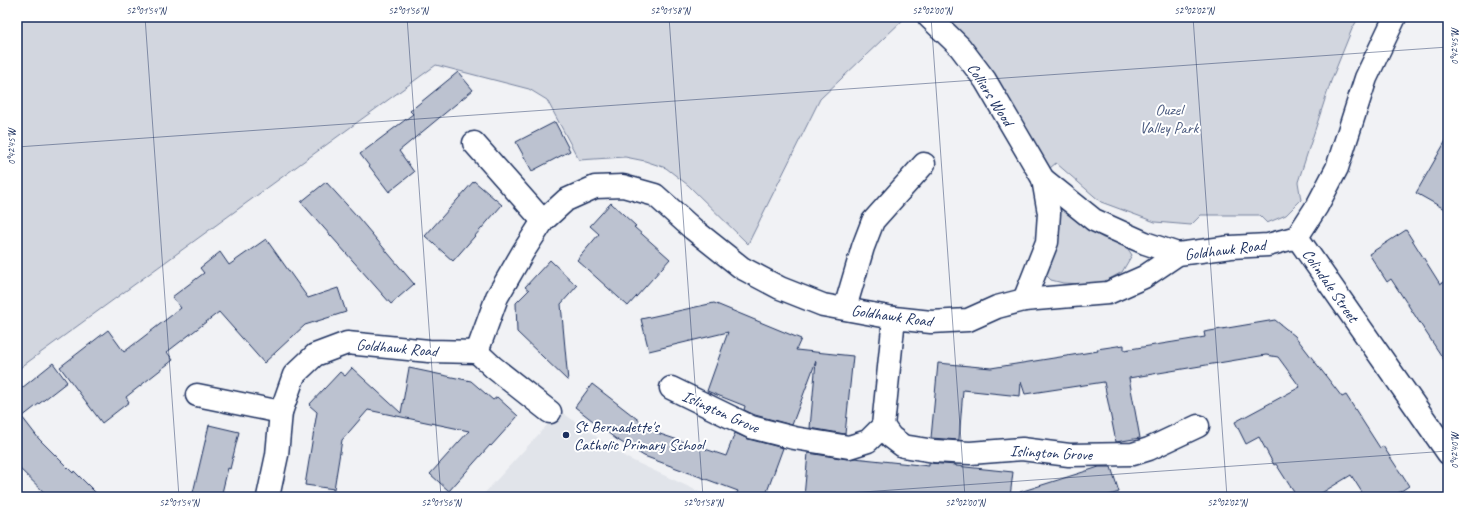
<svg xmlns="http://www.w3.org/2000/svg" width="1465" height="514" font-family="Caveat,sans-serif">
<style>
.built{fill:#e1e4ea}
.green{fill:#d2d6df;stroke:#76829e}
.building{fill:#bcc2d0;stroke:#1b2f5e}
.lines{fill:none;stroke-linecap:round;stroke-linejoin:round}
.street-casing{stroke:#1b2f5e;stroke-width:25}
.street{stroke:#fff;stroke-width:22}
.ticks{fill:none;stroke:#1b2f5e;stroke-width:1;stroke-opacity:0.45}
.poi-dot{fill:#1b2f5e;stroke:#fff;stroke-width:1.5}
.labels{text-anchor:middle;stroke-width:4;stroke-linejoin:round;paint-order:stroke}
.street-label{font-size:16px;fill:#1b2f5e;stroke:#fff}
.park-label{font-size:16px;fill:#49597e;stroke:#fff}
.poi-label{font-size:16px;fill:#1b2f5e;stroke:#fff;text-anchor:start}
.neatline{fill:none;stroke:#1b2f5e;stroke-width:1.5}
.ticks-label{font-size:10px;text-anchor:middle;fill:#1b2f5e}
</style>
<rect width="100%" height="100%" fill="#f1f2f5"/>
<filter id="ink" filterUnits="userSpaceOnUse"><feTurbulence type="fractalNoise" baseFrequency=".025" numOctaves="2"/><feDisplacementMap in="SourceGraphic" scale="8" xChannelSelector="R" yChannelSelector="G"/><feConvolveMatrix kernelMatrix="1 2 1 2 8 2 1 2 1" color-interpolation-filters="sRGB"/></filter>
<g filter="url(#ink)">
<path class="built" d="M560,411L627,458L704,494L718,497H481Z"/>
<g class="green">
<path d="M17,17H906L820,99L748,244L688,185L666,168L645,161L625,157L579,160L547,100L529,89L436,65L17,370Z"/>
<path d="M941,17H1359L1352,29L1331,81L1298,182L1301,200L1286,215L1267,223L1259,215H1201L1191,225L1155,222L1101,202L1056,163L1050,168L979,53Z"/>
<path d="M1062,206L1083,225L1103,238L1126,246L1132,255L1122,272L1104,282L1086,284L1063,283L1051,280L1047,276L1046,270L1058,208Z"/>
</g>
<g class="building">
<path d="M458,72L473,90L399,151L414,172L389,192L360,154L413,114L410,111Z"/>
<path d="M555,122L570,151L532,171L516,142Z"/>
<path d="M1448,137V211L1416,193Z"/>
<path d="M474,181L502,205L453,261L425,236Z"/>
<path d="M326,182L356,215L414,284L391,304L301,202Z"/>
<path d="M611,203L636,226L634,227L670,259L628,306L577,260L599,234L590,226Z"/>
<path d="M1406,230L1440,284L1448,279V366L1391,279L1387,282L1369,254Z"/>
<path d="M266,239L308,298L338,288L346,312L305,325L264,363L219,312L167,352L173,360L126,397L129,402L102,423L60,367L108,330L124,352L181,308L172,297L204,273L200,268L220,252L229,265Z"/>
<path d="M550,260L577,286L561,304L568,381L517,332L516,303L529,290L525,287Z"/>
<path d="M714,303L801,339L796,350L853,356L845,434L810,428L816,361L792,425L755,415L744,410L745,406L707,391L728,332L649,351L641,319Z"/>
<path d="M1275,320L1295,336L1342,397L1346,395L1380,448L1383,446L1409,486L1392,497H1365L1351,475L1315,497H1297L1276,464L1274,465L1259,437L1246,444L1235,422L1300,387L1278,357L1266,355L1129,378L1140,438L1116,442L1104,382L1025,394L1021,382L1020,396L963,390L959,440L931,438L938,363L991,368L1098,351L1097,349L1124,345V350L1205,337L1204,332Z"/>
<path d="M53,363L67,382L22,417L39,439L73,473L74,471L100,497H49L17,466V392Z"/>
<path d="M352,368L401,413L409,368L471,381L493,400L497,397L518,416L491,446L490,445L449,491L430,474L469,431L368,410L342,440L334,489L305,485L317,412L309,405L340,372L345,376Z"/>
<path d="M592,384L654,432L726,456L735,433L748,439L783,448L765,497H735L738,491L644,456L616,439L575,407Z"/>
<path d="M209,425L239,432L230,469L228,468L221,497H192Z"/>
<path d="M808,453L847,459L854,458L929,466V463L956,465V466L1013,472L1010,497H804Z"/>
<path d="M1099,467H1111L1119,492L1103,497H1020V492Z"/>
</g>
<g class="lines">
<g class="street-casing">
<g id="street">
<path d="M929,17L960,47L985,80L1043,179L1094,220L1145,243L1178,254"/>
<path d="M474,143L543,221"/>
<path d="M1297,237L1448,453"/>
<path d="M1297,237L1317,206L1337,168L1366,78L1395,17"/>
<path d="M1024,300L1047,242L1049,213L1043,179"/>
<path d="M845,308L863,247L873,221L924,164"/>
<path d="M477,352L493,367L550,412"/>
<path d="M671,388L751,427L794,438L849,447L868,441L883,426L891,437L903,446L934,451L970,453L1022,449L1069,455L1133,454L1149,449L1198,426"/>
<path d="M197,395L281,412"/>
<path d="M883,426L894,318"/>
<path d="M268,497L277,455L281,412L294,375L315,355L347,343L429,351L477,352L497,297L523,252L543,221L566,200L595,187L623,186L655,195L693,229L742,268L780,288L823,305L894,318L931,322L968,320L997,307L1024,300L1108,293L1144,277L1178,254L1231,247L1268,245L1297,237"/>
</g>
</g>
<use href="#street" class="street"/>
</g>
</g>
<path class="ticks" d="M145,17L179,497M407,17L441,497M669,17L703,497M931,17L965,497M1193,17L1227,497M17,147L1448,47M792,497L1448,451"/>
<circle class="poi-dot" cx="566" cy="435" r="4"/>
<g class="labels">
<g class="street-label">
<text transform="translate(991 94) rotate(57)" y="6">Colliers Wood</text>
<text transform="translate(1225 249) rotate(-7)" y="6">Goldhawk Road</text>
<text transform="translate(1331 285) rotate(55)" y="6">Colindale Street</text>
<text transform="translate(892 315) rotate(8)" y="6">Goldhawk Road</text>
<text transform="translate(397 347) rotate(5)" y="6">Goldhawk Road</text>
<text transform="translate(721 411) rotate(24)" y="6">Islington Grove</text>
<text transform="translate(1051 452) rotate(3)" y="6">Islington Grove</text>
</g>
<g class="park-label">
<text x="1169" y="115">Ouzel<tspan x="1169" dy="18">Valley Park</tspan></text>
</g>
<g class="poi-label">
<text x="574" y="432">St Bernadette's<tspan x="574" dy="18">Catholic Primary School</tspan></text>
</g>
</g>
<rect width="1465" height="514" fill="none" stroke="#fff" stroke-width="44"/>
<rect x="22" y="22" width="1421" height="470" class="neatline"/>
<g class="ticks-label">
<text x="146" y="14">52°01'54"N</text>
<text x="408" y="14">52°01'56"N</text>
<text x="670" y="14">52°01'58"N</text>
<text x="932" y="14">52°02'00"N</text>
<text x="1194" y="14">52°02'02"N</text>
<text transform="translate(1454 47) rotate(-90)" y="4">0°42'45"W</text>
<text transform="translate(11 147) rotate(-90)" y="4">0°42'45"W</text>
<text transform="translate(1454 451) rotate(-90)" y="4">0°42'40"W</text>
<text x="179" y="506">52°01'54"N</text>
<text x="441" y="506">52°01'56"N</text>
<text x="703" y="506">52°01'58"N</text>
<text x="965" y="506">52°02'00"N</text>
<text x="1227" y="506">52°02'02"N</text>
</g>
</svg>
